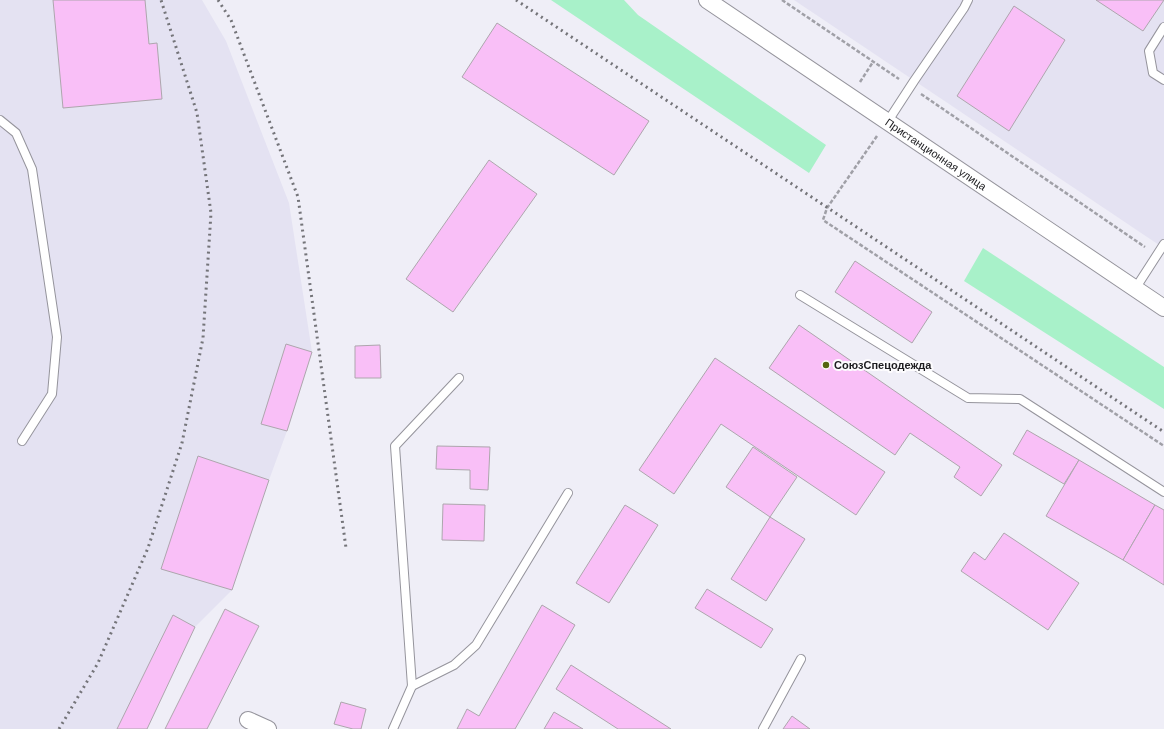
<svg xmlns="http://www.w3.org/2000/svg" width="1164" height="729" font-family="Helvetica,sans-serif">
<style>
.built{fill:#e4e2f2}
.green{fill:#a8f1c9}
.building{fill:#f9bff7;stroke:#ada6ad}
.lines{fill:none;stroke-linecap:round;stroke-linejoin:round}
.service-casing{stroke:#95949c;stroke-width:10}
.minor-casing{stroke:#95949c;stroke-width:18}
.path{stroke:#a0a0a7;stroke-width:2.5;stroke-dasharray:4 2;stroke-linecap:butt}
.service{stroke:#fff;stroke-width:8}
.minor{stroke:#fff;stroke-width:16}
.rail{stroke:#747479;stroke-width:3;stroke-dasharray:2 4;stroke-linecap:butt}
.poi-dot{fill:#546611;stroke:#fdfcfe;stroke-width:1.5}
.labels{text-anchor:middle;stroke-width:4;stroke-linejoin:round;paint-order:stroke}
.street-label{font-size:11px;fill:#1d1d20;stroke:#fdfcfe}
.poi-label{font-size:11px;font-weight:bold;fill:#1d1d20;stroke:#fdfcfe;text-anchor:start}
</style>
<rect width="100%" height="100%" fill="#efeef7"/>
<g class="built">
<path d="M0,0H202L226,41L289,203L312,352L287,431L269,480L232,590L195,627L147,729H0Z"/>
<path d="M794,0H1164V248L1162,247Z"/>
</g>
<g class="green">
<path d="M551,0H624L638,15L826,145L809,173Z"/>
<path d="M983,248L1164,367V409L964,281Z"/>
</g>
<g class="building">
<path d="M53,0H145L149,44L157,43L162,99L63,108Z"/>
<path d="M1096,0H1164L1143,31Z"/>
<path d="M1014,6L1065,40L1009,131L957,96Z"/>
<path d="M497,23L649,121L614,175L462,77Z"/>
<path d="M489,160L537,194L453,312L406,279Z"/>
<path d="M855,261L932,312L912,343L835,292Z"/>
<path d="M799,325L1002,465L981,496L954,477L960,467L910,433L895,455L769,368Z"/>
<path d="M286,344L312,352L287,431L261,424Z"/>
<path d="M380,345L381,378H355V346Z"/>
<path d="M715,358L885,472L856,515L721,424L674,494L639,470Z"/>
<path d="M1027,430L1079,460L1064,484L1013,454Z"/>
<path d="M437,446L490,447L488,490L470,489V470L436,469Z"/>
<path d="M753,447L797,477L770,517L726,487Z"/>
<path d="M198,456L269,480L232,590L161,569Z"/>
<path d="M1079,460L1155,505L1123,560L1046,516Z"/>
<path d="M443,504L485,505L484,541L442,540Z"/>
<path d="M625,505L658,525L609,603L576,583Z"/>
<path d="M1155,505L1164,510V585L1123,560Z"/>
<path d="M770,517L805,539L766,601L731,579Z"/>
<path d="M1004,533L1079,583L1048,630L961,571L974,552L985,560Z"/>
<path d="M707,589L773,629L761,648L695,608Z"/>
<path d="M542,605L575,625L515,729H457L467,709L479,716Z"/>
<path d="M225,609L259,626L207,729H165Z"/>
<path d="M173,615L195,627L147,729H117Z"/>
<path d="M571,665L671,729H618L556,689Z"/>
<path d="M341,702L366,709L361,729H353L334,724Z"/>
<path d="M554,712L583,729H544Z"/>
<path d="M792,716L810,729H783Z"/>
</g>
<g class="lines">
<g class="service-casing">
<g id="service">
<path d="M1164,27L1149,51L1153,73L1164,80"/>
<path d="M0,120L16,133L32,169L57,337L52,394L22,441"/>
<path d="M888,121L914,81L964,8L968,0"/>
<path d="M1135,289L1164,244"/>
<path d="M800,295L968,398L1020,399L1164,492"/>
<path d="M412,686L454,665L476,645L568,493"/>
<path d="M393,729L412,686L395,446L459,378"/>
<path d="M763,729L801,659"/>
</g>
</g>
<g class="minor-casing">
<g id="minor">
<path id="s1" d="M707,0L1164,308"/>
<path d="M248,720L268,729"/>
</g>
</g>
<g class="path">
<path d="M782,0L899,79"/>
<path d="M860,82L873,62"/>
<path d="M921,94L1145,247"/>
<path d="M877,136L827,208L823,220L1164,446"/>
</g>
<use href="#service" class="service"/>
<use href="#minor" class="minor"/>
<g class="rail">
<path d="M218,0L231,20L298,197L346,548"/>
<path d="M516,0L1164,432"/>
<path d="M59,729L98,663L148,548L182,443L203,338L211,213L197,113L161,0"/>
</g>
</g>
<circle class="poi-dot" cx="826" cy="365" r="4"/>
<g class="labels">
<g class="street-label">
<text dy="4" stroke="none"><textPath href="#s1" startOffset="276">Пристанционная улица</textPath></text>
</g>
<g class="poi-label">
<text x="834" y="369">СоюзСпецодежда</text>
</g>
</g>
</svg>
